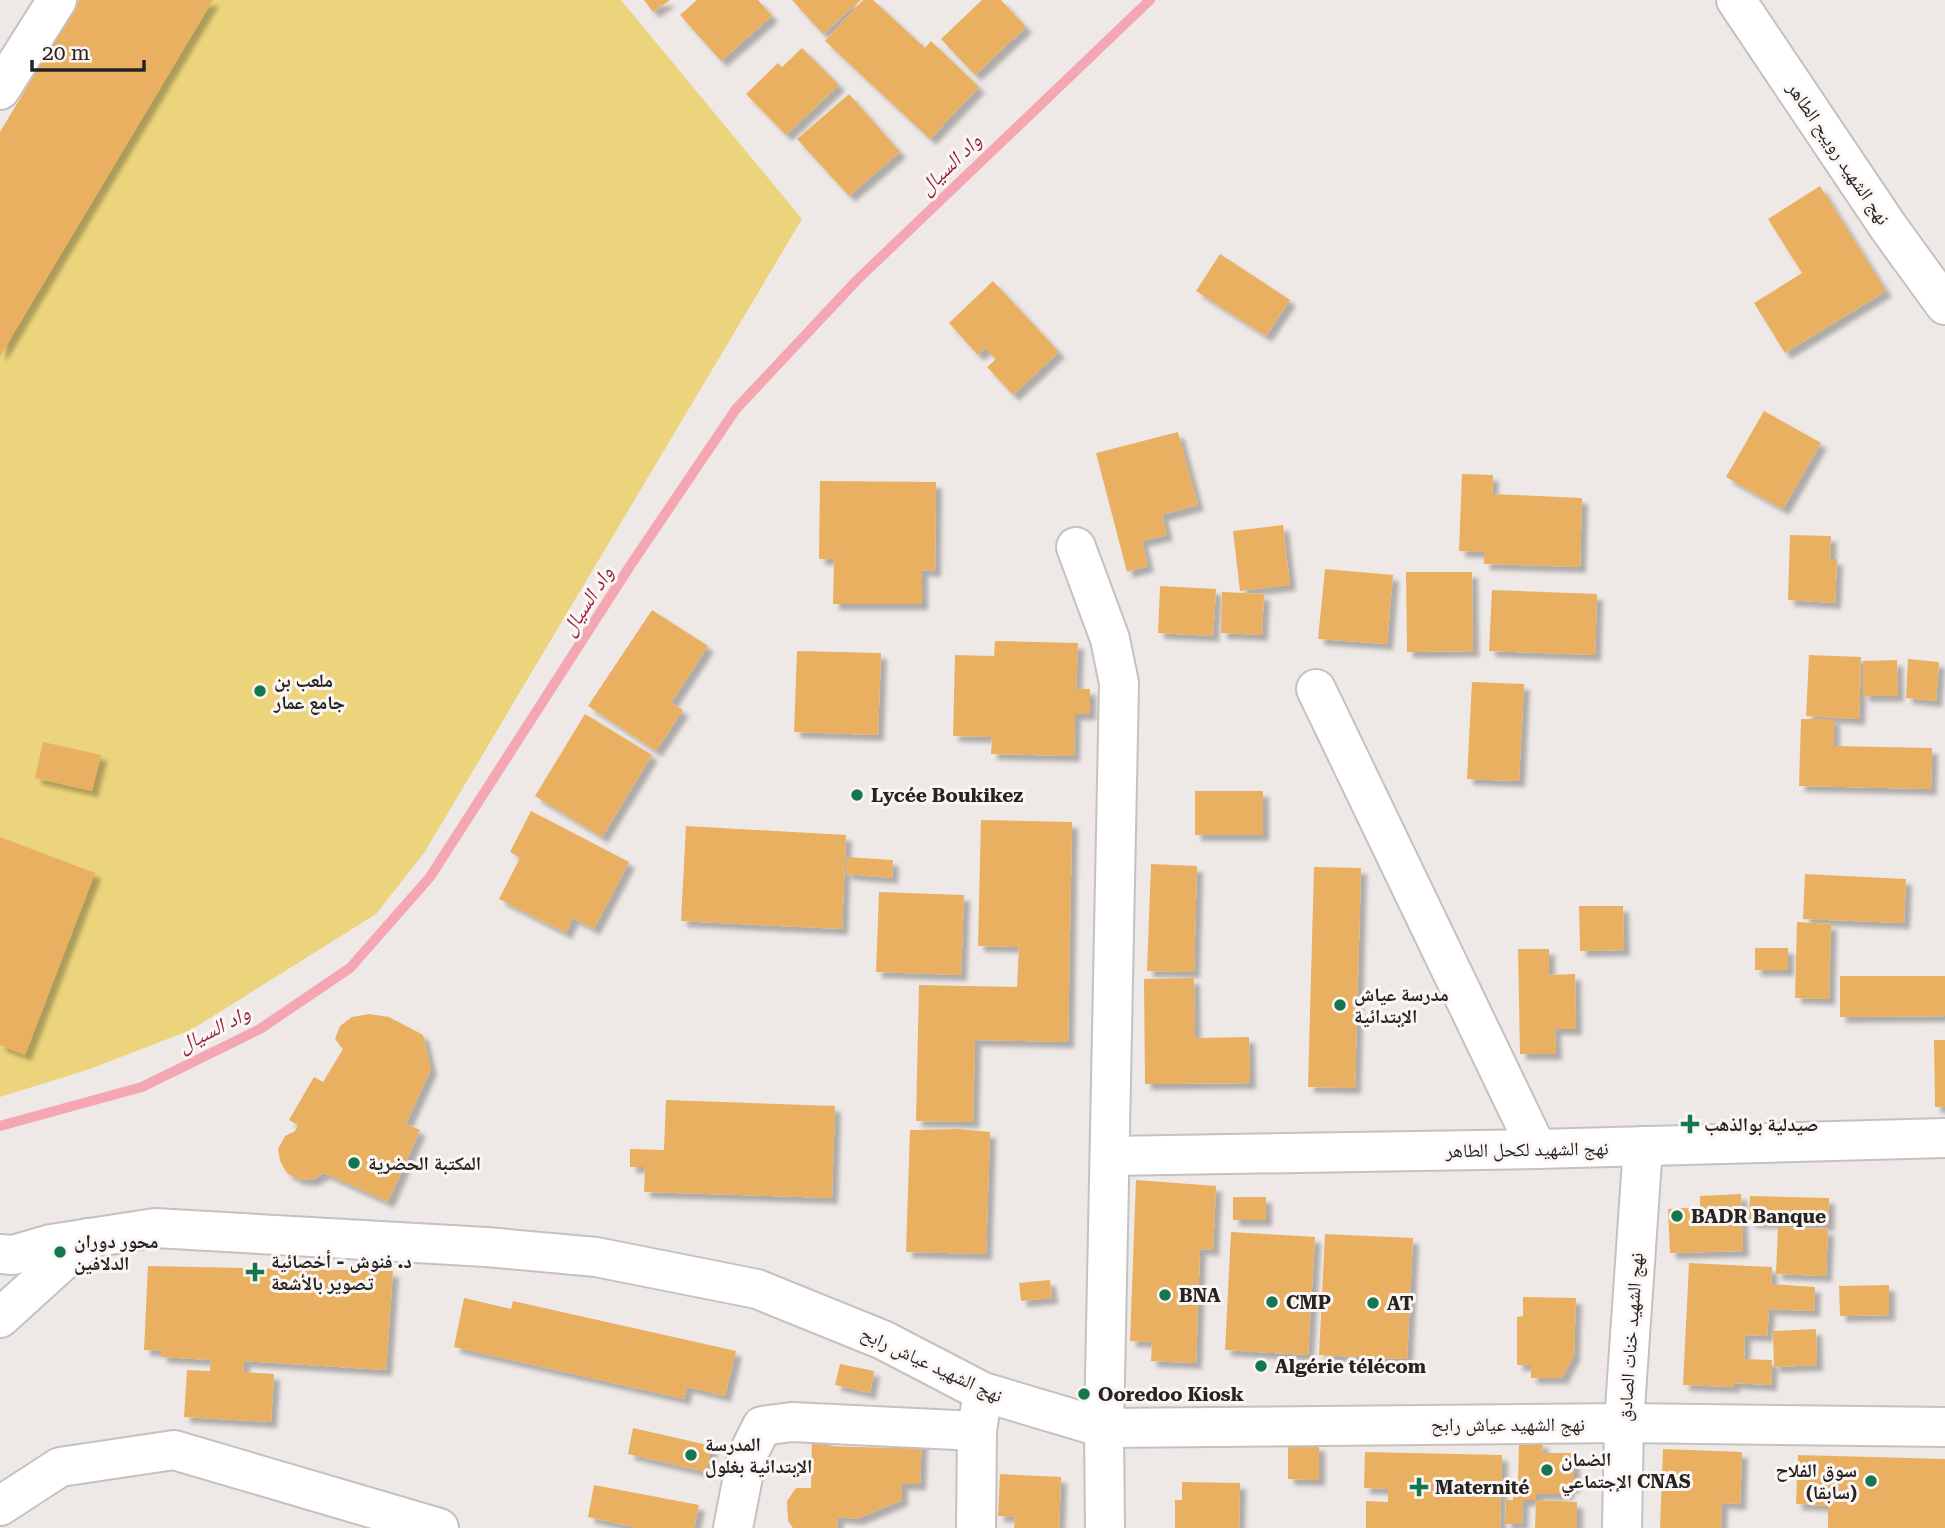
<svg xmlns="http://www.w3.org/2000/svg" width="1945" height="1528" font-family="'Roboto Serif','Noto Naskh Arabic',serif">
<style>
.green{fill:#ebd47b}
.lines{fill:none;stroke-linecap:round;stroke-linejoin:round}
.stream{stroke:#f4a6b3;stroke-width:10}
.building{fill:#eab062;filter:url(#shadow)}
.minor-casing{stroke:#c5c1be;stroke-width:42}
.minor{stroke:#fff;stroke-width:38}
.poi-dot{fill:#15774e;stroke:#fbf6f3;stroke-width:2.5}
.labels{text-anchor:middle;stroke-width:6;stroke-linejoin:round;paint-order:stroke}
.street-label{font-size:19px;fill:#262423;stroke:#fbf6f3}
.poi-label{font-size:19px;font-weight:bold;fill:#262423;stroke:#fbf6f3;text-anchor:start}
.water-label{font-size:21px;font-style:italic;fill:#912242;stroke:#fbf6f3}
</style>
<defs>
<filter id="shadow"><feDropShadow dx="6" dy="6" stdDeviation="2" flood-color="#0004"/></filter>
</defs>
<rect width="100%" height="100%" fill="#eee9e6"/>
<path class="green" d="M92,0H621L802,219L424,853L376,914L191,1030L87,1070L0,1097V145Z"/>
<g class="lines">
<path class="stream" d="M0,1126L142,1087L260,1029L350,968L430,877L630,566L736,409L857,280L1150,0"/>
</g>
<g class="building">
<path d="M79,0H213L0,356V132Z"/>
<path d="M644,0H670L653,12Z"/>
<path d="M697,0H758L772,16L721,61L680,15Z"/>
<path d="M792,0H861L823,34Z"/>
<path d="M863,0H873L925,48L931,41L979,87L930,139L825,41Z"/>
<path d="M982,0H1001L1026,27L975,75L941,39Z"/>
<path d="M802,48L839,85L786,135L746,94L778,63L782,67Z"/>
<path d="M849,94L900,152L849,196L797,139Z"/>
<path d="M1820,186L1886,291L1785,353L1754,303L1802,273L1768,219Z"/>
<path d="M1220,254L1290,300L1266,336L1196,291Z"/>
<path d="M993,281L1059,352L1013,395L987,367L996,359L985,348L978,355L949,323Z"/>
<path d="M1764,411L1821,443L1783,509L1726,477Z"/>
<path d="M1178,432L1198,505L1162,515L1167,535L1142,541L1148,566L1127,572L1096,453Z"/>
<path d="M1462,474L1493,475L1492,494L1582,498L1580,567L1484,564V552L1459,551Z"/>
<path d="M820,481L936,482L935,571L922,570V604H833L834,559H819Z"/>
<path d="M1283,525L1290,585L1240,591L1233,531Z"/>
<path d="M1790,535L1831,536L1830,559H1837L1835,603L1788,600Z"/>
<path d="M1325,569L1393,575L1387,644L1318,639Z"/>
<path d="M1406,572H1472L1473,651L1407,652Z"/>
<path d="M1160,586L1216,589L1213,636L1158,633Z"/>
<path d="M1492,590L1597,594L1595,655L1489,651Z"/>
<path d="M1222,592L1264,594L1262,635L1221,633Z"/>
<path d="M652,610L708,646L671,703L683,710L656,751L588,706Z"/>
<path d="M995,641L1078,643L1076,689H1090V714H1075L1074,756L991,754L992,737L953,736L955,655L994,656Z"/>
<path d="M797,651L881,653L878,735L794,732Z"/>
<path d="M1809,655L1861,657L1859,719L1806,716Z"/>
<path d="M1908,659L1939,662L1936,701L1906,698Z"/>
<path d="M1897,660L1898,696H1863V661Z"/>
<path d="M1472,682L1524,684L1519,781L1467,779Z"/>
<path d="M585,714L652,755L602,837L535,796Z"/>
<path d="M1801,719H1834V746L1932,748L1931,789L1799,786Z"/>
<path d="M43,742L101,755L92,791L35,778Z"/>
<rect x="1195" y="791" width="68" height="44"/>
<path d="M531,811L629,862L594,929L573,918L566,933L499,899L520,858L510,852Z"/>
<path d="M981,820L1072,822L1068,1042L975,1040L973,1122L916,1121L919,985L1017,987L1019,947L978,946Z"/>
<path d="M686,826L846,835L842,929L681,921Z"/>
<path d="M0,837L95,873L25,1055L0,1045Z"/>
<path d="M847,857L893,860L892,878L846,874Z"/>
<path d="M1151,864L1197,866L1194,972L1147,971Z"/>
<path d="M1314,867L1361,868L1355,1088L1308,1087Z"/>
<path d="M1805,874L1906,879L1904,923L1803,919Z"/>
<path d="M879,892L964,895L961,975L876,972Z"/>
<path d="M1579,906H1623L1624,950L1580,951Z"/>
<path d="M1797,922L1831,924L1829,999L1795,998Z"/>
<rect x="1755" y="948" width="33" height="22"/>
<path d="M1518,949H1549V975L1575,974L1576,1029H1555L1556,1054H1520Z"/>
<path d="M1840,976H1945V1016L1840,1017Z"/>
<path d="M1194,978L1195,1038L1249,1037L1250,1083L1145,1084L1144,979Z"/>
<path d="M369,1014L389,1017L423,1035L431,1069L406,1124L420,1130L388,1202L324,1173L312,1180L298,1179L287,1173L280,1161L278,1149L285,1136L295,1131L298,1125L289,1120L314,1077L323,1082L343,1049L335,1039L340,1026L352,1017Z"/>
<path d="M1934,1040H1945V1107H1935Z"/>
<path d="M666,1100L835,1106L832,1198L644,1192L645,1167H630V1149L664,1150Z"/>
<path d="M958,1129L990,1132L986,1254L906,1252L910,1130Z"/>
<path d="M1136,1180L1216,1186L1213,1250L1200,1249L1196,1363L1151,1361L1152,1342L1130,1341Z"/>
<path d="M1741,1194L1743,1251L1670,1253L1668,1209L1700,1207V1196Z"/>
<path d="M1750,1196L1829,1198L1828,1225L1749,1222Z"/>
<rect x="1233" y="1197" width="33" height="23"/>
<path d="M1778,1227L1828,1229L1826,1276L1776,1274Z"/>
<path d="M1231,1232L1315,1237L1308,1355L1225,1350Z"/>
<path d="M1325,1234L1413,1238L1407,1359L1319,1355Z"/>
<path d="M1689,1263L1772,1267L1771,1284L1815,1287L1814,1311L1769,1309L1767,1336L1745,1335L1744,1359L1772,1360L1771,1385L1734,1383V1387L1683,1385Z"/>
<path d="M148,1266L393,1271L386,1370L244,1361L243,1372L274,1374L271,1422L184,1417L187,1370L210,1371L211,1360L161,1357V1351L144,1350Z"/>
<path d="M1050,1280L1052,1298L1021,1301L1019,1283Z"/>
<path d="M1889,1285V1315L1840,1316L1839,1286Z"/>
<path d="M1523,1297L1576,1298L1574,1355L1562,1378H1531V1365H1517V1317L1523,1316Z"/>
<path d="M464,1298L511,1309L513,1301L736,1351L725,1396L687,1387L684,1399L454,1347Z"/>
<path d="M1816,1329L1817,1365L1774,1367L1773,1331Z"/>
<path d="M840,1364L874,1371L870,1393L835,1385Z"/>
<path d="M633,1428L712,1446L706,1472L628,1454Z"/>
<path d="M895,1435H922L920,1484H902V1500L857,1519L838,1517L837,1528H793L788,1521L787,1501L796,1488H811L812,1436L825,1437V1446L895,1448Z"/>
<path d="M1519,1442H1543L1542,1453H1574V1487H1568V1494H1536V1500H1523L1522,1524H1505L1506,1500H1513L1514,1481L1518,1482Z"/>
<path d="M1288,1444L1319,1445V1480L1288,1479Z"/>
<path d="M1663,1449L1742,1452L1740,1504L1722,1503L1721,1528H1660Z"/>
<path d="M1365,1452L1502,1455L1500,1528H1366V1501L1388,1502V1489L1364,1488Z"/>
<path d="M1798,1455L1945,1459V1528H1828V1506L1796,1504Z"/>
<path d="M1000,1474L1061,1477L1059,1528H1014L1015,1517L998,1516Z"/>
<path d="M1182,1482L1240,1483L1239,1528H1175V1500H1182Z"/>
<path d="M594,1485L699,1505L694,1528H637L588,1517Z"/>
<path d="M1536,1500L1577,1502V1528H1535Z"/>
</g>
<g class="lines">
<g class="minor-casing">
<g id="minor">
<path d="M1736,0L1889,228L1945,305"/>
<path d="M0,90L57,0"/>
<path d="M1076,547L1110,639L1119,683L1104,1428L1105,1528"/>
<path d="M1316,689L1537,1149"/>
<path d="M1110,1156L1537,1149L1945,1138"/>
<path d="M0,1254L13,1255L51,1244L155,1228L486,1247L596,1257L757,1289L883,1340L983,1392L1104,1428L1624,1423L1945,1427"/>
<path d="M0,1318L88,1238"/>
<path d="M0,1506L60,1467L174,1450L439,1528"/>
<path d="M733,1528L747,1456L762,1426L792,1422L977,1431"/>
<path d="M976,1528L977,1431L981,1404"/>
<path d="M1622,1528L1624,1423L1643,1146"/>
</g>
</g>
<use href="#minor" class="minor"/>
</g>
<g class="poi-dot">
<circle cx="260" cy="691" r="7"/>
<circle cx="857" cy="795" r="7"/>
<circle cx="1340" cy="1005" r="7"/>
<path d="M1686.5 1113.5h7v7h7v7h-7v7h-7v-7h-7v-7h7z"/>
<circle cx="354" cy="1163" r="7"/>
<circle cx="1677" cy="1216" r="7"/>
<circle cx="60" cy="1252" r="7"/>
<path d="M251.5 1261.5h7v7h7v7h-7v7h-7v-7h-7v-7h7z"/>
<circle cx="1165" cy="1295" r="7"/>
<circle cx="1272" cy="1302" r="7"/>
<circle cx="1373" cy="1303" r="7"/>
<circle cx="1261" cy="1366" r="7"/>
<circle cx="1084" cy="1394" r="7"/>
<circle cx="691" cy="1455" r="7"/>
<circle cx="1547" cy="1470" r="7"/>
<circle cx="1871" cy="1481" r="7"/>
<path d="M1415.5 1476.5h7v7h7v7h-7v7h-7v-7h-7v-7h7z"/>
</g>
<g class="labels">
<g class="street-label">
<text transform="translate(1839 153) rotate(56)" y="7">نهج الشهيد رويبح الطاهر</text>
<text transform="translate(1527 1149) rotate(-1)" y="7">نهج الشهيد لكحل الطاهر</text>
<text transform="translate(1630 1337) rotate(-86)" y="7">نهج الشهيد خنات الصادق</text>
<text transform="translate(932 1364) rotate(25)" y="7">نهج الشهيد عياش رابح</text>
<text x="1508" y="1431">نهج الشهيد عياش رابح</text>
</g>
<g class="poi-label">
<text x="274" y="687">ملعب بن<tspan x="274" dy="22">جامع عمار</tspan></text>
<text x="871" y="802">Lycée Boukikez</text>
<text x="1354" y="1001">مدرسة عياش<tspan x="1354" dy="22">الإبتدائية</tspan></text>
<text x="1704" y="1131">صيدلية بوالذهب</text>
<text x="368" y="1170">المكتبة الحضرية</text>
<text x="1691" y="1223">BADR Banque</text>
<text x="74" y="1248">محور دوران<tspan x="74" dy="22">الدلافين</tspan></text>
<text x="271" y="1268">د. فنوش - أخصائية<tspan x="271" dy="22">تصوير بالأشعة</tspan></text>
<text x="1179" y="1302">BNA</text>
<text x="1286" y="1309">CMP</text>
<text x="1387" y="1310">AT</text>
<text x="1275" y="1373">Algérie télécom</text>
<text x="1098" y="1401">Ooredoo Kiosk</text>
<text x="705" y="1451">المدرسة<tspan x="705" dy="22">الإبتدائية بغلول</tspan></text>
<text x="1561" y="1466">الضمان<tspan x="1561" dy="22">الإجتماعي CNAS</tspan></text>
<text x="1857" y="1477" text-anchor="end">سوق الفلاح<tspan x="1857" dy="22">(سابقا)</tspan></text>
<text x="1435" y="1494">Maternité</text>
</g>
<g class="water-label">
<text transform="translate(950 164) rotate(-44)" y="7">واد السيال</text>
<text transform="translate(587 601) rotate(-57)" y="7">واد السيال</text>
<text transform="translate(214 1029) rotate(-27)" y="7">واد السيال</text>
</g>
</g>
<path d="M32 60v10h112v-10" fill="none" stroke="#262423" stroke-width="3.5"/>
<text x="42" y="60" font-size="21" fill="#262423" stroke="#fbf6f3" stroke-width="5" paint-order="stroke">20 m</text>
</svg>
